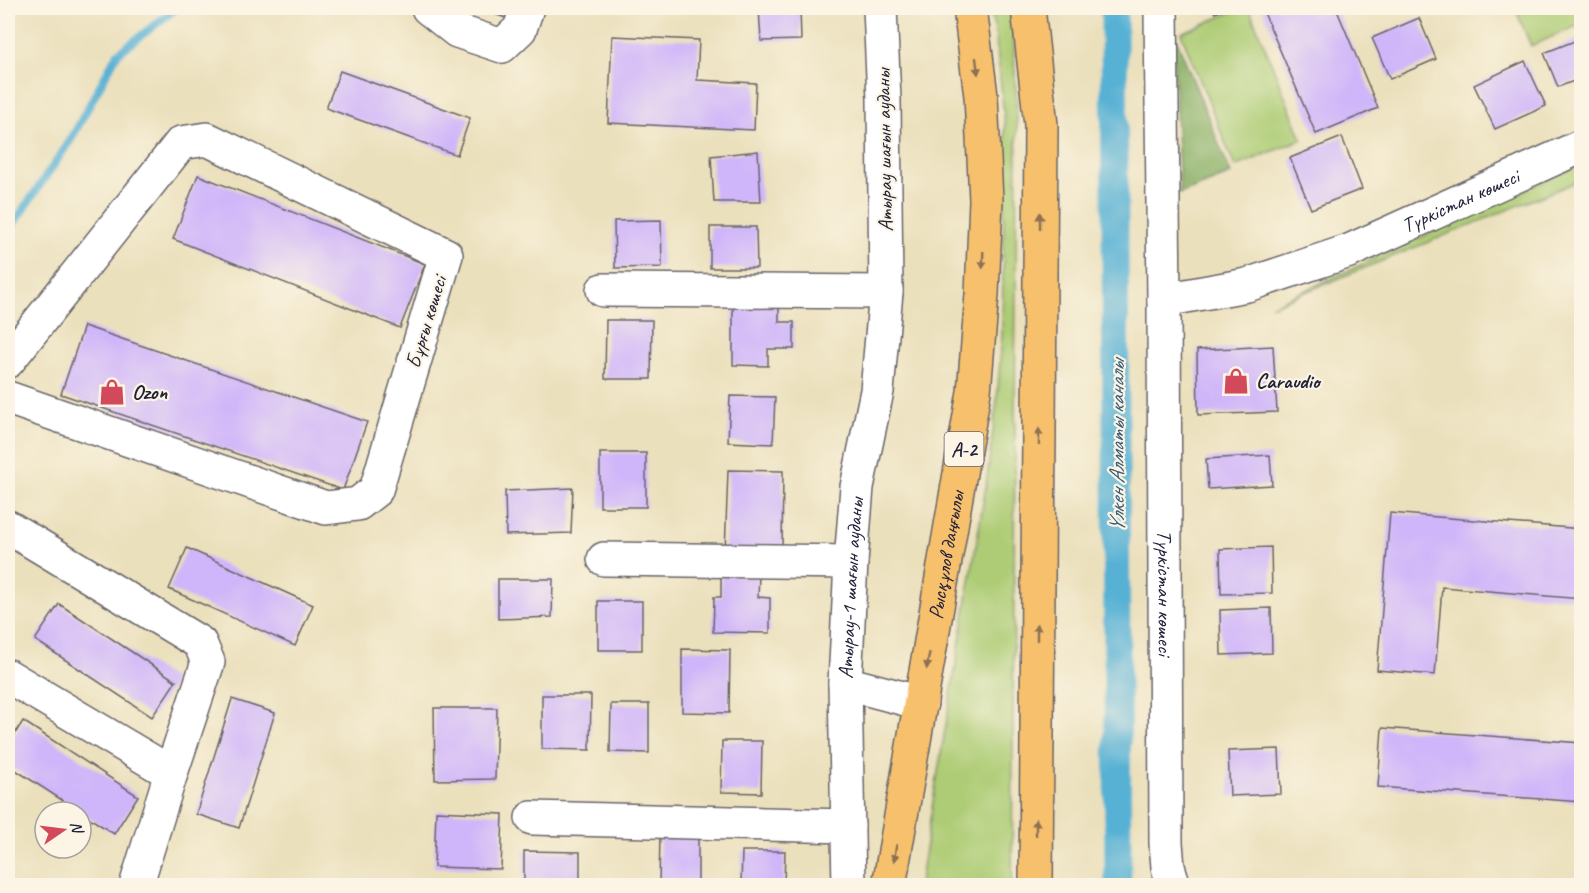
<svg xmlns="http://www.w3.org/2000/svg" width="1589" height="893" font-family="Caveat,sans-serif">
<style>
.green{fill:#adcc74;stroke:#687758;stroke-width:1.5}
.forest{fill:#8ab066;stroke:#566950;stroke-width:1.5}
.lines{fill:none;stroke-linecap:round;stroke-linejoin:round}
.stream{stroke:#57b1d4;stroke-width:8}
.canal{stroke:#57b1d4;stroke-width:27}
.building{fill:#cfb5f9}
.minor-casing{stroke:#686468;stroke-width:36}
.major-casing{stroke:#686468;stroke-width:36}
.minor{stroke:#fff;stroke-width:33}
.major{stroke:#f7c06c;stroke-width:33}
.oneway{fill:#8c7154}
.labels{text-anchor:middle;stroke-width:4.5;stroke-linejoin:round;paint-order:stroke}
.shield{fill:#fcf5e5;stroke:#63616e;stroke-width:1.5}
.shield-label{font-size:20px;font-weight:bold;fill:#22223b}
.street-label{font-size:21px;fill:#22223b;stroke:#fcf5e5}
.poi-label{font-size:21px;font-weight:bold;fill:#22223b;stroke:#fcf5e5;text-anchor:start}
.water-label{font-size:22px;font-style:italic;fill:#375b78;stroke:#fcf5e5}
</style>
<rect width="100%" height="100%" fill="#fcf5e5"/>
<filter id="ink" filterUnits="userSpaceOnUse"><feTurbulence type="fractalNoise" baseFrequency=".0167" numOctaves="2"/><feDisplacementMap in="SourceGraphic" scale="12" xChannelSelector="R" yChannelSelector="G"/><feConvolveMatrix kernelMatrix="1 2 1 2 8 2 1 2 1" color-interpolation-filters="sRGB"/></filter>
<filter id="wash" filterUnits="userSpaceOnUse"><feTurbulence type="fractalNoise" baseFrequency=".008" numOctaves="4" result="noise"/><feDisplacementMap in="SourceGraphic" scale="24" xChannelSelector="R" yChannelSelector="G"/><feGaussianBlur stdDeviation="1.35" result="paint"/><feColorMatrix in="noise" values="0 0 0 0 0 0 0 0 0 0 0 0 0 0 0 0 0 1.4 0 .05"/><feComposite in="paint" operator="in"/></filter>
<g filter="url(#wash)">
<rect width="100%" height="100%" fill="#ebe0bc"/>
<g class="green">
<path d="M990,8H1009L1013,29L1017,120L1012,885H919L986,486L997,400L1002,335L1005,125L995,30Z"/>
<path d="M1242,8H1249L1302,139L1235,167L1181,33Z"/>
<path d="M1515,8H1581V24L1531,46Z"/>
<path d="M1581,164V180L1271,306Z"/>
</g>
<path class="forest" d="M1172,28L1231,174L1180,194Z"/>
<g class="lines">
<path class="stream" d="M8,232L70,141L117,54L177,8"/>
<path class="canal" d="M1114,8L1118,886"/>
</g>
<g id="blocks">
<g class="building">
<path d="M476,8H516L512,20Z"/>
<path d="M759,8H800L801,40L761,41Z"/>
<path d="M1212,8H1229L1215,13Z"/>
<path d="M1262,8H1336L1378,108L1316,134Z"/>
<path d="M1419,18L1436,59L1390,79L1372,38Z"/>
<path d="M612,36L699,40L697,80L756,83L754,130L608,123Z"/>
<path d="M1582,38V78L1558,87L1544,53Z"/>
<path d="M1525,61L1546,106L1495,129L1474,85Z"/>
<path d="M340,71L470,118L457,155L326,108Z"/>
<path d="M1342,137L1362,189L1311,209L1290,158Z"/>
<path d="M758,151L761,202H714L711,156Z"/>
<path d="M198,175L425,264L400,328L173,239Z"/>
<path d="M661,220L662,267L615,268L614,221Z"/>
<path d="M710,227H756L757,268H710Z"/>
<path d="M733,304L779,305V322H794V349H768V366L733,365Z"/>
<path d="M606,320H652L651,379H605Z"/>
<path d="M84,326L367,422L343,490L61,394Z"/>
<path d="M1273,346L1277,412L1198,415L1197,350Z"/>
<path d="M730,396L775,397L773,444L728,442Z"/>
<rect x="600" y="453" width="46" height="54"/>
<path d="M1270,455L1272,485L1208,489L1206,459Z"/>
<path d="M728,470L783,471L782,552H725Z"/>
<path d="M573,488L571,533L506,535L505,491Z"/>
<path d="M1390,513L1582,529V599L1442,587L1435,675L1377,670Z"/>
<path d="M1271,547L1272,593L1221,594L1220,549Z"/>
<path d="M187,548L313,605L295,646L169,589Z"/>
<path d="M721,575H759L758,597L770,598V633L713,632L714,597H721Z"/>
<path d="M498,579H553L552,617L498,619Z"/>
<rect x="598" y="601" width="44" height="49"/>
<path d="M59,604L176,681L152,717L35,640Z"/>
<path d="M1271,608L1272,653L1221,655L1220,610Z"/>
<path d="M682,649L730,650L729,713L682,712Z"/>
<path d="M542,695H591L590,750L542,749Z"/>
<path d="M232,699L275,713L239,828L196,814Z"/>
<path d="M611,704H649V753L610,752Z"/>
<path d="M434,708H497L495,779L435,780Z"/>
<path d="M23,721L138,796L114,834L8,765V745Z"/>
<path d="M1382,728L1582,743V802L1378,787Z"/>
<path d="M722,741H762L761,793L721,792Z"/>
<path d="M1279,749L1281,794L1230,796L1228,751Z"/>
<path d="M436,811L503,814L501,869L434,867Z"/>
<path d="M660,831H698V886H659Z"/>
<path d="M524,851L580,852V886H524Z"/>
<path d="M742,851H785L784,886H741Z"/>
</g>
</g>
</g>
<g filter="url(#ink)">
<use href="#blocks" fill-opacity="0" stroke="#686468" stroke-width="1.5"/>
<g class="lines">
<g class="minor-casing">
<g id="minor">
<path d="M428,8L457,31L502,46L520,29L527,8"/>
<path id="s1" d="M1161,8L1164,300L1166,843L1168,867L1174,886"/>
<path d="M603,290L886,292"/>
<path id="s2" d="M1164,300L1247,285L1349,251L1582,146"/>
<path d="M8,361L181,143L207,139L446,255L376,490L358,504L326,508L8,398"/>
<path d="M8,527L200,643L208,662L171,773"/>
<path d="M604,559L851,562"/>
<path d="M8,676L171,773L136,886"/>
<path d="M845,683L921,703"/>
<path d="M532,818L848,826"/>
<path id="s3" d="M849,886L845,683L851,562L857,487L877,391L886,292L884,100L880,8"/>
</g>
</g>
<g class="major-casing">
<g id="major">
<path d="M1028,8L1041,125L1036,886"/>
<path id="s4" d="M889,886L974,392L982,294L986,200L981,96L970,8"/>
</g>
</g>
<use href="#minor" class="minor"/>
<use href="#major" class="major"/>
</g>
<defs><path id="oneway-solid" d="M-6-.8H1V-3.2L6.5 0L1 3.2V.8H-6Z" transform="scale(1.5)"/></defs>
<g class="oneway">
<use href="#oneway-solid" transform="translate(977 66) rotate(83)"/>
<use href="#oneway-solid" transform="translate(1040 221) rotate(-90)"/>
<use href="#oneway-solid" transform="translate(983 260) rotate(92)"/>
<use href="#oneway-solid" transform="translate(1039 437) rotate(-90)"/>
<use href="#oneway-solid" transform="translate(1037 632) rotate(-90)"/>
<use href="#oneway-solid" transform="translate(928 661) rotate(100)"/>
<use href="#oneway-solid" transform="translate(1036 827) rotate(-90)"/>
<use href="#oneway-solid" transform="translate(895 853) rotate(100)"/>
</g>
</g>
<defs>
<g id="shop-bare" transform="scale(2.07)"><path d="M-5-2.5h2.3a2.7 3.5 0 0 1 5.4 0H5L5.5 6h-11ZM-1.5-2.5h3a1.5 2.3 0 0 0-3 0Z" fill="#d1495b" stroke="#fcf5e5" stroke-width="2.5" paint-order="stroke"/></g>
</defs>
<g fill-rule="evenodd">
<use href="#shop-bare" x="1236" y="381"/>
<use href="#shop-bare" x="112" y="392"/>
</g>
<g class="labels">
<rect class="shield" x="944.5" y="432" width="39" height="34" rx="4.5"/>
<g class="shield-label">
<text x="964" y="456">A-2</text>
</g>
<g class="street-label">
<text transform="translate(884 150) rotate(-91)" y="7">Атырау шағын ауданы</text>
<text dy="7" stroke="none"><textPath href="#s2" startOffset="314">Түркістан көшесі</textPath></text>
<text transform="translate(426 322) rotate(-73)" y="7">Бұрғы көшесі</text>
<text dy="7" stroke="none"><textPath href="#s4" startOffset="336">Рысқұлов даңғылы</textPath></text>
<text dy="7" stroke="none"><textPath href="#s3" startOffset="298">Атырау-1 шағын ауданы</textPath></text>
<text dy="7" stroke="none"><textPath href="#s1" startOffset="585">Түркістан көшесі</textPath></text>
</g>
<g class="poi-label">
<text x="1256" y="388">Caraudio</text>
<text x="132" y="399">Ozon</text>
</g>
<g class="water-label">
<text transform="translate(1116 446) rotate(-90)" y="8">Үлкен Алматы каналы</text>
</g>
</g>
<rect width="1589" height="893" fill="none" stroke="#fcf5e5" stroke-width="30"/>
<g transform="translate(63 830) rotate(76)"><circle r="28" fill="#fcf5e5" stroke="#a5a1a1" stroke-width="1.5"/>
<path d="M0-4.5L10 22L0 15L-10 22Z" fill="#d1495b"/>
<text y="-9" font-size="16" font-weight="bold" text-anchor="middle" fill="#22223b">N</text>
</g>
</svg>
